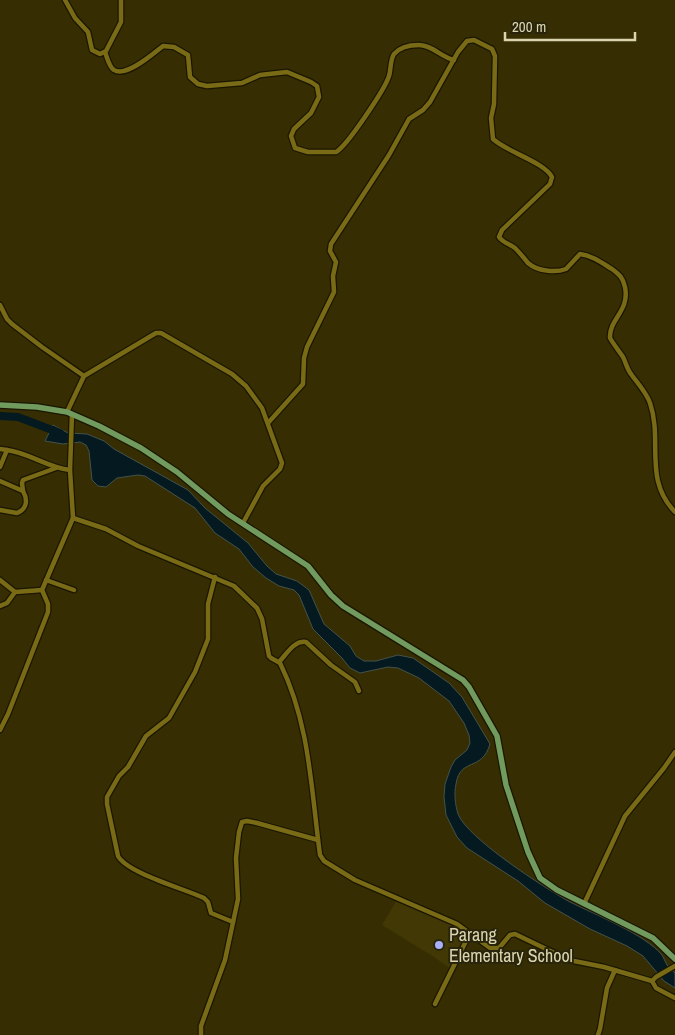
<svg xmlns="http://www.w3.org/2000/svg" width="675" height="1035" font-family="'Archivo Narrow',sans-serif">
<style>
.built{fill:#413805}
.water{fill:#041a20;stroke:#44524b}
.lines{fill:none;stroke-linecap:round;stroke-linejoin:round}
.river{stroke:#041a20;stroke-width:8}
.minor-casing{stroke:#1b1601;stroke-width:7}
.major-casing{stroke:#1b1601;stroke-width:8}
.minor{stroke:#796b15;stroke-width:4.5}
.major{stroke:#719a5e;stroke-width:5.5}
.poi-dot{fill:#a8b0fc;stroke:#29250c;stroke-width:2}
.labels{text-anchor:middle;stroke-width:4;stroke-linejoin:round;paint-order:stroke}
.poi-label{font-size:18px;fill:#dbd5af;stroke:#29250c;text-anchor:start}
</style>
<rect width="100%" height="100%" fill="#362e02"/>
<path class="built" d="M397,900L412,905L463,930L468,934L451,969L434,957L382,925Z"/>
<path class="water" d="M53,425L68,433L87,434L104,441L114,449L188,490L205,508L248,543L267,566L276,574L297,581L309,590L324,624L350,646L356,656L364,661H376L398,655L413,658L449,683L462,697L490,744C482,772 460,757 456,784C454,793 455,804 458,814C467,838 546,889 570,902C594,914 646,935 662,955C664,958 665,962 667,965C669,968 673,971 675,973C675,977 675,984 675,988L664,981L643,956L627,946L590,929L545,903L518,881L467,848L457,837L446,815L444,797L445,784L451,767L455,760L467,750L470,743L469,735L464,723L449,701L419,678L398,668L388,667L360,673L350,668L342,658L313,629L299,595L294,590L279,586L266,578L253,567L239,549L215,533L195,508L145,476L138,475L117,478L106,487L98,486L92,480L89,451L86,445L80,442L63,444L45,441Z"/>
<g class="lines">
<path class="river" d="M0,416L18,417L60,433"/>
<g class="minor-casing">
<g id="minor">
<path d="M65,0L75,18L88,32L92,50L100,54L106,51L121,22V0"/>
<path d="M105,52C107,57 109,67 114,70C126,78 154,53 163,46L174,47L188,55L190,77L198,84L207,86L242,83L260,75L287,72L311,82L317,86L319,97L311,113L294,129L291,136L295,148L308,152H336C347,146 385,89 389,76C391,70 390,60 394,54C400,47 411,45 419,45C432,45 441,57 454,60"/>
<path d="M0,305L7,319L12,324L42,347L84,376"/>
<path d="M67,412L84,376L156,333H161L232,374L246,386L262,408L282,463L280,469L263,486L243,523"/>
<path d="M268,423L303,384L304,358L307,347L334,292L333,276L336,262L330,251L331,244L389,155L409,119L423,110L430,102L458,52L467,41L474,40L492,49L495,56L494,104L491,118L493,139C507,152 544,162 552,177L550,184L502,230L499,237C503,243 510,244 515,248C520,253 524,258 528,263C537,271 555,273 566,269L580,254C593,256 602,263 612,269C620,275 623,278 625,287C630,311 609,319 610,338C614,345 619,351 623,357C626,363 627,369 631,374C638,384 646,392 650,403C663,441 643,479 675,512"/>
<path d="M0,449L7,450"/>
<path d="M0,467L7,450C30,453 48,468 70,470"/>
<path d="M0,481L23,491C28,500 27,509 17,513L0,510"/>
<path d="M23,491L22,483L23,480L56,468"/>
<path d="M73,518L106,529L138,546L234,586L257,608L262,619L269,656L271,658L280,663C310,724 311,789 320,855L324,861L355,880L457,924L490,948H499L510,935L515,934L569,960L604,967L652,981"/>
<path d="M215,577L208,604V639L195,672L169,718L146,736L128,767L119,776L107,797V804L118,856C127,873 185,889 204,898L208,902L211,913L233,922"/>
<path d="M0,580L15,592L42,590"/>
<path d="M46,580L74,590"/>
<path d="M0,606L7,603L15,592"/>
<path d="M279,662C286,655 294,640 306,642L331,665L355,682L359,691"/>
<path d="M0,730L8,714L48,612V604L42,590L73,518L70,470L72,414"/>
<path d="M584,904L625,816L664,768L675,752"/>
<path d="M675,966L656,977L652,981L656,988L675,998"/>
<path d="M435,1004L470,933"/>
<path d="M201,1035V1026L225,960L238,899L236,858L239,832L242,822L247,821L257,823L318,840"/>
<path d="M598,1035L600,1029L607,988L615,970"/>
</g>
</g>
<g class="major-casing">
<path id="major" d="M0,405L37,407L67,412L99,426L141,448L177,472L228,514L308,566L331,595L343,606L463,680L469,687L497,736L506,785L528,852L540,878L557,890L653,938L675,959"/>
</g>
<use href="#minor" class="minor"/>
<use href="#major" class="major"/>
</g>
<circle class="poi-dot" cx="439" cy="945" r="5"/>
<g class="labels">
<g class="poi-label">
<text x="449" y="941">Parang<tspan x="449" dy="21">Elementary School</tspan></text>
</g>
</g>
<path d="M505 32v8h130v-8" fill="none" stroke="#dbd5af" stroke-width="2.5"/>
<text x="512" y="32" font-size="15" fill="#dbd5af" stroke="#29250c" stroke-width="4" paint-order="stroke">200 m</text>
</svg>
